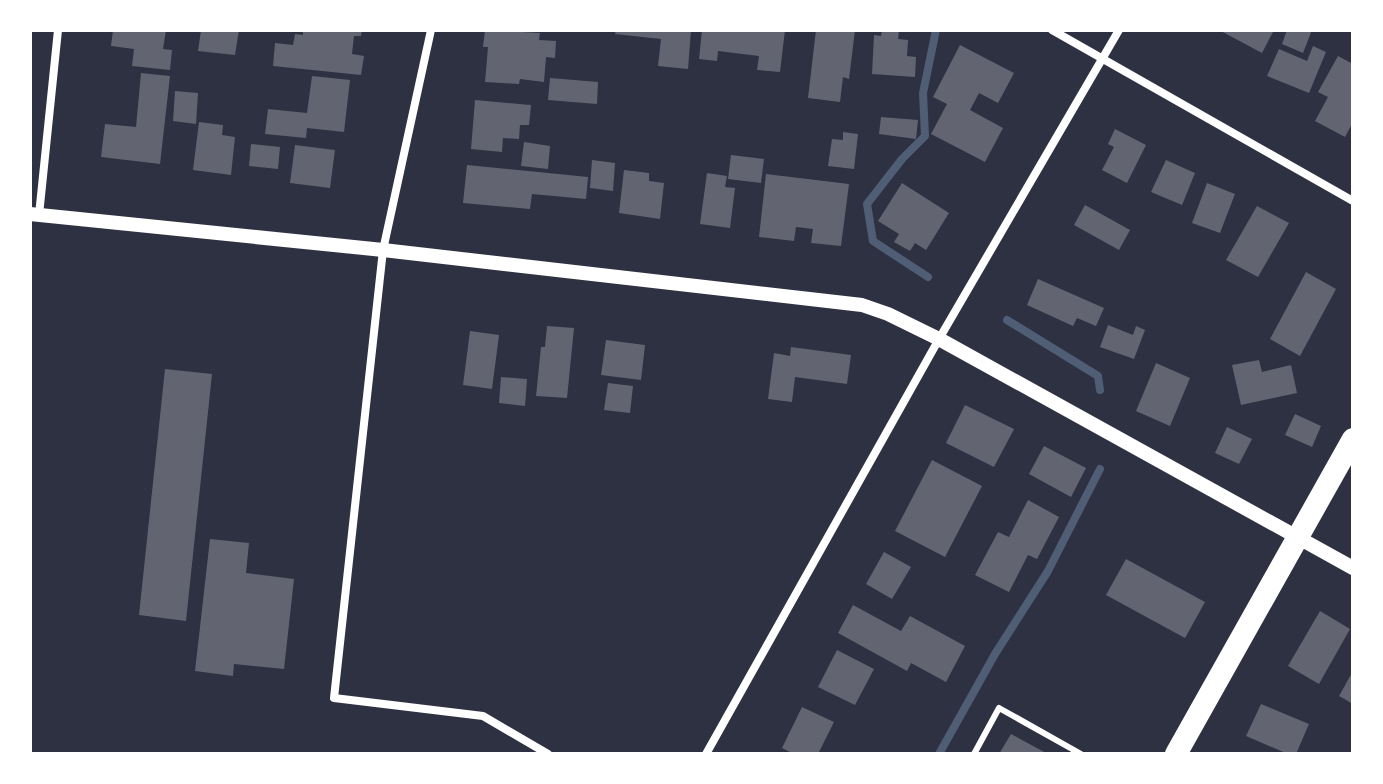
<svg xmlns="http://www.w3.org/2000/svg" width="1383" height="784" font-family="'Golos Text',sans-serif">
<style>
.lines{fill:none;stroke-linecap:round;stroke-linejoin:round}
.stream{stroke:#4f5d75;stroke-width:8}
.building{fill:#626471}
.service{stroke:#fff;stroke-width:6}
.minor{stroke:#fff;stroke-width:8}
.tertiary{stroke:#fff;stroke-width:14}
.trunk{stroke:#fff;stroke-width:22}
</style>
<rect width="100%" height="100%" fill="#2d3142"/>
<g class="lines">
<g class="stream">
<path d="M928,277L873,241L867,204L902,159L925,136L923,93L936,30"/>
<path d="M1007,320L1098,376L1100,390"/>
<path d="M939,754L995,654L1048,571L1100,469"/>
</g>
</g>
<g class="building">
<path d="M113,30H166L163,49L172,50L170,70L132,66L134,49L111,46Z"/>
<path d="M201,30H239L235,55L198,51Z"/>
<path d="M303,30H362L361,36H354L352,54L364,56L361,75L273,66L275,43L293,45L295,34L303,35Z"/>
<path d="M485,30L540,33L539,40L556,41L555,58L546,57L544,82L520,79L519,84L485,82L488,47H483Z"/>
<path d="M616,30H691L688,69L658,66L661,39L615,34Z"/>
<path d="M702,30H785L780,72L757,70L759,56L718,51L717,61L699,59Z"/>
<path d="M816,30H855L849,79L843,77L840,102L808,98Z"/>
<path d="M882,30H899L898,39L908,40L907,56L916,57L915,77L872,74L874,35L881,36Z"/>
<path d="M1219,30H1274L1262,53Z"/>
<path d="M1287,30H1312L1303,53L1282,44Z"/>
<path d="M960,45L1014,73L998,103L979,93L970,110L1003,128L985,162L931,134L947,104L933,97Z"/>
<path d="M1313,46L1326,52L1309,93L1267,76L1279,49L1307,61Z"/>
<path d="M1338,56L1353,64V122L1345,137L1315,121L1328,97L1318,92Z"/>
<path d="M141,73L170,76L160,164L101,157L105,124L136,127Z"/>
<path d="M312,76L350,80L344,132L307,128L306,138L265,134L268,109L307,113Z"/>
<path d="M550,78L598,82L597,104L548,100Z"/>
<path d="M175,91L198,93L196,124L173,121Z"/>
<path d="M475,100L531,105L529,125H520L519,139L503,138L502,152L471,149Z"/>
<path d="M881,117L918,120L916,139L879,134Z"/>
<path d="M199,122L223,125L222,135L235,137L231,175L193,170Z"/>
<path d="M1115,129L1146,145L1127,183L1102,170L1114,147L1108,144Z"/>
<path d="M843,132L858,134L854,169L828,166L832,139L843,140Z"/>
<path d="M524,142L550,146L548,169L521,166Z"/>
<path d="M251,144L280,147L278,169L249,166Z"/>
<path d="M295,145L335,150L330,188L290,183Z"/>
<path d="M731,155L764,159L761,183L728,179Z"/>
<path d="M592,160L615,163L613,191L590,188Z"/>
<path d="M1166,160L1195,173L1182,205L1151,192Z"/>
<path d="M467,165L588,177L586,199L532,194L530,209L463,203Z"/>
<path d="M624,170L649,173V181L664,183L660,219L619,213Z"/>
<path d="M707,173L727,176L725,187L735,188L730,228L700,224Z"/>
<path d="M766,174L849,184L841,246L811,243L813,229L796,227L794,241L759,237Z"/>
<path d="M902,183L949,213L926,250L915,243L910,251L894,242L899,234L878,221Z"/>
<path d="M1207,183L1235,194L1220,233L1192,223Z"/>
<path d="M1085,205L1130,230L1119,250L1074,225Z"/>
<path d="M1257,206L1289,223L1258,277L1226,260Z"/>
<path d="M1306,272L1336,289L1300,356L1270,339Z"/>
<path d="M1038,279L1104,308L1096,326L1077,318L1073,326L1027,305Z"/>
<path d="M1108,325L1133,335L1136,326L1145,330L1134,359L1100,347Z"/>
<path d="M547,326L574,328L567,398L536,396L541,347H545Z"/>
<path d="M470,331L499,335L492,389L463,385Z"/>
<path d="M606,340L645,345L641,380L601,375Z"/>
<path d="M791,347L851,355L847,384L795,377L792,402L768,399L774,353L790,356Z"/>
<path d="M1259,360L1262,372L1291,365L1297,393L1241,405L1232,365Z"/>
<path d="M1156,363L1190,378L1170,426L1136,411Z"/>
<path d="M165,369L212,374L186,621L139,615Z"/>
<path d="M501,377L527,379L525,406L499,403Z"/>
<path d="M608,383L633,386L630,413L604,410Z"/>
<path d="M965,405L1014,429L994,467L946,443Z"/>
<path d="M1295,414L1321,426L1312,447L1285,435Z"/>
<path d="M1227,427L1252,439L1239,464L1215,453Z"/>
<path d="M1044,446L1086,468L1071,497L1029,474Z"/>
<path d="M932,460L982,486L945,557L895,531Z"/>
<path d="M1028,500L1059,517L1037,559L1028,555L1009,592L975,575L998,532L1009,537Z"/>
<path d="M210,539L249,543L246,573L294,579L284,669L234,664L233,676L195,671Z"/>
<path d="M884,552L911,567L892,599L866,584Z"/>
<path d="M1126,559L1205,602L1185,638L1106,595Z"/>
<path d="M853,605L901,631L910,616L965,646L946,682L911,663L907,671L838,633Z"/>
<path d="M1320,611L1350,629L1319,684L1288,666Z"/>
<path d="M837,650L874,669L855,705L818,687Z"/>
<path d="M1353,671V704L1339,696Z"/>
<path d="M1261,704L1309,724L1296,754H1288L1246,736Z"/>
<path d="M802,707L834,722L818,754H794L782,748Z"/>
<path d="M1011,734L1048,754H999Z"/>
</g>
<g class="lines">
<path class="service" d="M974,754L999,708L1081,754"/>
<g class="minor">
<path d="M431,30L383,250L334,698L483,716L548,754"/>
<path d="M1052,30L1353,201"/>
<path d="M39,215L58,30"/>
<path d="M706,754L939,339L1119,30"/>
</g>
<path class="tertiary" d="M30,214L383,250L862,305L888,314L939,339L1353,568"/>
<path class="trunk" d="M1176,754L1353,439"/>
</g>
<rect width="1383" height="784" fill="none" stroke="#ffffff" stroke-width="64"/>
</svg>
